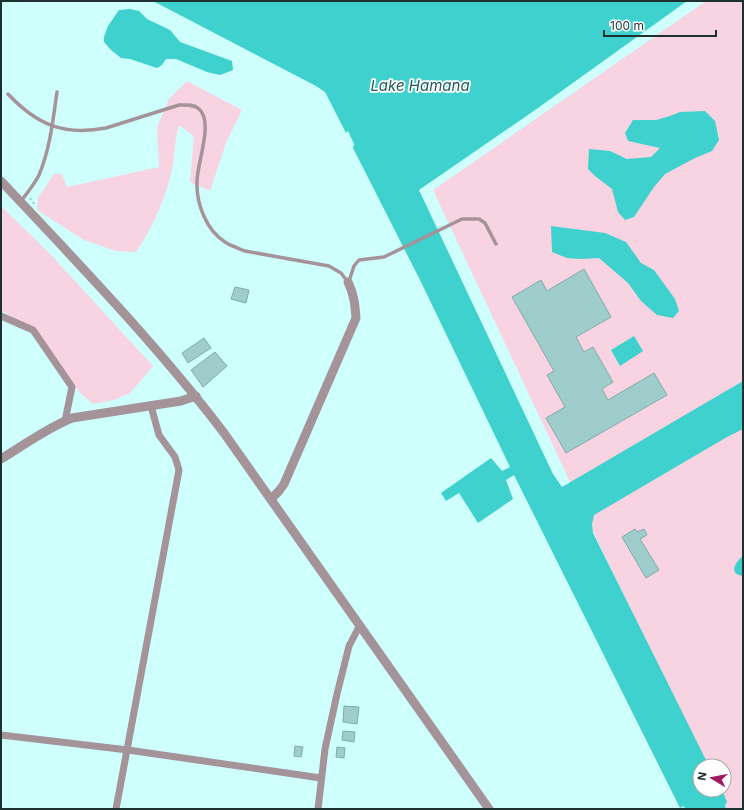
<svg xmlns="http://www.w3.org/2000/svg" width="744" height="810" font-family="Inter,sans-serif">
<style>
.green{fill:#f8d3e1}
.water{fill:#3fd1ce}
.building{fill:#9ecdcb;stroke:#7eacaa}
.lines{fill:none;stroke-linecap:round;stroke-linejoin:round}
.path{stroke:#90b5b4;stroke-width:1.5;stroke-dasharray:2 3;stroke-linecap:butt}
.service{stroke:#a49399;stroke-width:3.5}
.minor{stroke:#a49399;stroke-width:7}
.tertiary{stroke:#a49399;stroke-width:9}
.labels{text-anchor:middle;stroke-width:3.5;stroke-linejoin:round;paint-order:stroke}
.water-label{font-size:15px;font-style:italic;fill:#215b5a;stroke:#fff}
</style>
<rect width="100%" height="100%" fill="#cffffd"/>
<g class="green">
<path d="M706,1H743V809H727L718,790H724V766H706L603,552L433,190Z"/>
<path d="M187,81L242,110L226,143L210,191L190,182L194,136L179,125C175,137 175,151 173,164C167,196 154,225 136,252L116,251L84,240L37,210L38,198L54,174H62L67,187L159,167L157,127L169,99Z"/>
<path d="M1,206L52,256L153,366L130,393L114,400L93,404L80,393L33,330L1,310Z"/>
</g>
<g class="water">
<path d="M153,1H687L538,108L419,190L553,474L562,487L743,381V429L727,437L594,515L592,524L593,533L709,766H700V790H722L727,802L725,805L726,809H685L684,806L680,808L514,475L506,480L513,499L478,523L459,493L446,501L441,493L491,458L502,471L510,467L420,280L353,148L354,144L348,131L346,133L325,92L316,86Z"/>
<path d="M130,9L139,11L147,19L170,30L180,42L232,61L233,70L220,75L207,72L176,59H166L162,65L157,68L130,59L121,58L111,50L104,42V37L108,26L119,10Z"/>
<path d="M705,111L715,121L719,140L712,151L695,158L665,174L654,187L634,217L625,220L618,212L612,189L595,176L588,169L589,149L610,151L627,159L651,157L660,148L628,141L625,133L633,120H656L670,116L680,112Z"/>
<path d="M551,226L605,233L626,242L641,263L654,270L675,299L679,311L673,318L657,315L641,301L628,283L599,258L581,259L567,258L552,252Z"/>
<path d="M634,336L643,351L620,366L611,350Z"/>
<path d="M743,556V576C728,574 735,562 743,556Z"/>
</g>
<g class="building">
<path d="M584,269L611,317L576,337L584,352L593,347L613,382L602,389L608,400L654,373L667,395L566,453L546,418L565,407L547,375L554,371L512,297L541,280L547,291Z"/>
<path d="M235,287L249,290L246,303L231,299Z"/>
<path d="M204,338L211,348L188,363L182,353Z"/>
<path d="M215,352L227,366L203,387L191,370Z"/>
<path d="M635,529L637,532L644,529L647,535L640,539L659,570L646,578L622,537Z"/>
<path d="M344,706L359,707L357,724L343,722Z"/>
<path d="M343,731L355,732L354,742L342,740Z"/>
<path d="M295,746L303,747L301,757L294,756Z"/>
<path d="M337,747L345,748L344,758L336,757Z"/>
</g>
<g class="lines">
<path class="path" d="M30,198L36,206"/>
<g class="service">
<path d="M8,94C37,125 64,136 106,128L179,105C186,105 194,104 199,109C214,122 197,163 197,181C196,203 206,230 225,242C231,246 238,248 245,251L329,266L341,273L347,281"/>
<path d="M21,201C27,193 34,185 39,175C50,149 53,120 57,92"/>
<path d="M349,281L354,266L359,260L384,257L462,219H479L485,223L496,244"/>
</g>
<g class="minor">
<path d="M1,316L33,330L72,387L65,421"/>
<path d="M1,735L128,750L321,778"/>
<path d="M116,809L179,470L175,457L159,435L151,406"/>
<path d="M318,809L325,749L337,694L349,646L360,625"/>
</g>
<g class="tertiary">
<path d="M1,181C78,263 156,344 224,433L489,809"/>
<path d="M1,459C24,445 47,428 72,418L181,401L196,396"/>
<path d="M271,499L279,491L284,484L356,318C355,305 354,294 348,282"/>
</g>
</g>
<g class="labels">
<g class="water-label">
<text x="420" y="91">Lake Hamana</text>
</g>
</g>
<rect width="744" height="810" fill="none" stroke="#1e3130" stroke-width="4"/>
<g transform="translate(712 778) rotate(280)"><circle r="19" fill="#ffffff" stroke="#a5adac"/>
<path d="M0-3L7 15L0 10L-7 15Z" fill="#a21964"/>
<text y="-6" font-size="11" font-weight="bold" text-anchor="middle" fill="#1e3130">N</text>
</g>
<path d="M604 30v6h112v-6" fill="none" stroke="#1e3130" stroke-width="2"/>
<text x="610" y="30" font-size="12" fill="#1e3130" stroke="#ffffff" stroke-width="3" paint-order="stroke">100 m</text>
</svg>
